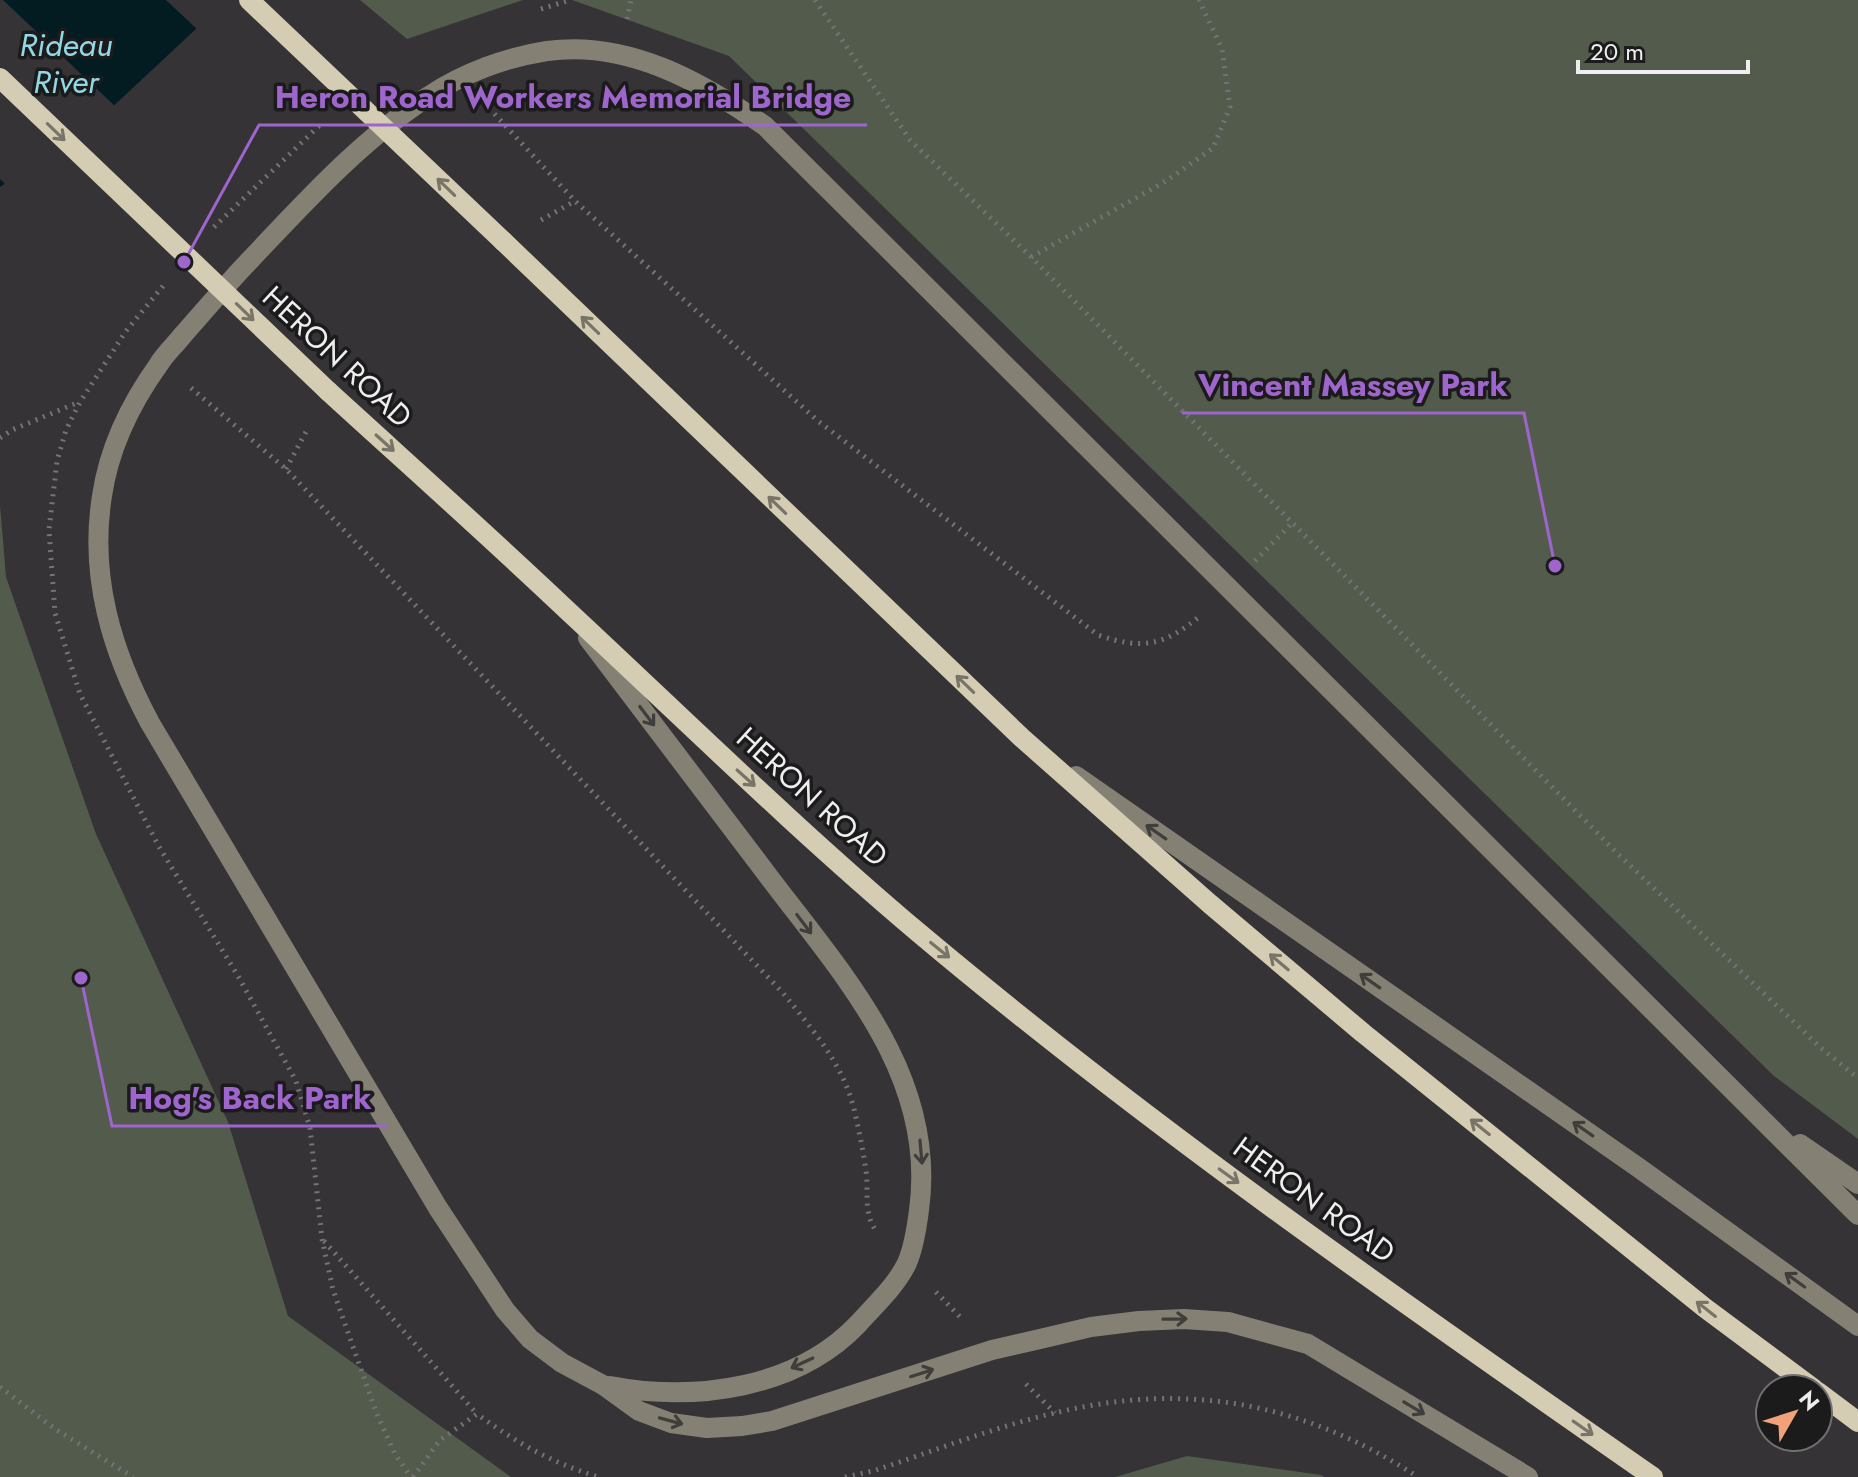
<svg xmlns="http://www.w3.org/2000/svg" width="1858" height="1477" font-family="Jost,sans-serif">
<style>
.green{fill:#525b4c}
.water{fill:#021c22}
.pier{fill:#353335}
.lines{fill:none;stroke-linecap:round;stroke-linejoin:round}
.path{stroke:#747375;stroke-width:5;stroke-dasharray:2 6;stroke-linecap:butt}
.minor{stroke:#848074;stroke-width:20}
.major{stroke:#d5cdb3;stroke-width:20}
.major-bridge{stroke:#d5cdb3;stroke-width:20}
.oneway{stroke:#787468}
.oneway2{stroke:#403e3b}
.labels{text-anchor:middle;stroke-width:7;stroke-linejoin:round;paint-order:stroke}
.street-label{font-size:30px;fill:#eeedef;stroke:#1c1b1c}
.water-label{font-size:32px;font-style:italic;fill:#92d7e6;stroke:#1c1b1c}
.leader{fill:none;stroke:#9e66cd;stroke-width:3}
.callout-dot{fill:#9e66cd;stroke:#1c1b1c;stroke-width:3}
.callout-label{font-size:32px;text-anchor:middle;font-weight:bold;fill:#9e66cd;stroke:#1c1b1c;stroke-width:7;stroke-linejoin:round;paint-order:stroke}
</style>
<rect width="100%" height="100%" fill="#353335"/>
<g class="green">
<path d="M360,0H523L407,39Z"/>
<path d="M572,0H1858V1139L1774,1076L729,56Z"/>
<path d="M0,505L6,577L96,834L228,1122L288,1316L511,1477H0Z"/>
<path d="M1187,1456L1321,1475L1324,1477H1115Z"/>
</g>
<path class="water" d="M0,0H227L107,112L0,187Z"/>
<g class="pier">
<path d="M0,0H3L117,108L8,187L0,179Z"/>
<path d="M166,0H231L199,31Z"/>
</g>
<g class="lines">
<g class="path">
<path d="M815,0L910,140L1031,257L1617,853L1821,1048L1858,1078"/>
<path d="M541,9L570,0"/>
<path d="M627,19L631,0"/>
<path d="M489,108L575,201L818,421L1098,635C1142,650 1164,646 1200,616"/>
<path d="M541,220L575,201"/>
<path d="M214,227L322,123"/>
<path d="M1031,257L1166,181L1213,148L1230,107L1222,49L1199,0"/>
<path d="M163,286L126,331L80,402L66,430L57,461L49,530L55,613L80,694L158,845L238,976L296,1081L310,1128L322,1239L333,1290L376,1412L395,1454L411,1477"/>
<path d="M191,388L286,469L783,993C812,1029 843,1064 854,1109C859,1130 863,1150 866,1171C869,1193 863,1212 876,1231"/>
<path d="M0,438L12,430L79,402"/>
<path d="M286,469L308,428"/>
<path d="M1255,561L1292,523"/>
<path d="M324,1241L477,1414"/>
<path d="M936,1292L963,1320"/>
<path d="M1026,1384L1055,1413"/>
<path d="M0,1387L55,1429L133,1477"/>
<path d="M413,1477L440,1440L477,1414C519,1444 548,1461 598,1477"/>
<path d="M845,1477L873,1471C934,1451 997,1426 1059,1412C1190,1381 1306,1404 1418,1477"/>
</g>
<g class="minor">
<path d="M588,638C646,715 705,792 763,869C839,971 938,1073 919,1210C917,1226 914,1247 907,1263C896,1286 875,1305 858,1324C796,1389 695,1402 610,1386"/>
<path d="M1076,776L1639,1168L1858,1326"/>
<path d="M1800,1144L1858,1184"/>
<path d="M1528,1477L1308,1344L1228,1322L1184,1319L1139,1321L1091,1327L1040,1339L992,1350L772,1421L742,1426L707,1428L671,1423L639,1411L603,1385L562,1363L530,1339L505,1310L438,1208L150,723C112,652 89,577 102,496C109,448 131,403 159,364C165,354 175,345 182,336C205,310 227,284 251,259C305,202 362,139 429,96C463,73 507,57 547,51C628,40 702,82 765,126L1858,1215"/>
</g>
<g class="major">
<path d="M503,241L1022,738L1210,904L1363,1033L1705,1308L1814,1389"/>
<path d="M328,391C408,464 490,537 569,612C685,720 798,831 919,933C1152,1129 1403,1303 1653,1477"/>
<path d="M1818,1392L1858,1422"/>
</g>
<g class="major-bridge">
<path d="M249,0L503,241"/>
<path d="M0,78L328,391"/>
</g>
</g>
<defs><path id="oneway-shaft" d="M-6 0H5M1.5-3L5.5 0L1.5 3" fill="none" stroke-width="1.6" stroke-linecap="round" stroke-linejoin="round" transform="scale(2)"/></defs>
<g class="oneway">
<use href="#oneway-shaft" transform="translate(56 132) rotate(44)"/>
<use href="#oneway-shaft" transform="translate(446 187) rotate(-136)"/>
<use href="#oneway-shaft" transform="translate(245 312) rotate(44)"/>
<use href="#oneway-shaft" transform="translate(590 325) rotate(-136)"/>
<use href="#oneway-shaft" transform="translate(385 443) rotate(42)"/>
<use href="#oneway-shaft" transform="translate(777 505) rotate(-136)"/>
<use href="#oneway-shaft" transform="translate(965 684) rotate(-136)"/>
<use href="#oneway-shaft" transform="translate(746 778) rotate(42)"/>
<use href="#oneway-shaft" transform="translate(940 950) rotate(39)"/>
<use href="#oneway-shaft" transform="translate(1279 962) rotate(-140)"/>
<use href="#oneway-shaft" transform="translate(1480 1127) rotate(-141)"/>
<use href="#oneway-shaft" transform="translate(1229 1176) rotate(36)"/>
<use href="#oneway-shaft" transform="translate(1706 1309) rotate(-142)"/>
<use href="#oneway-shaft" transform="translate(1583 1428) rotate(35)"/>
</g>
<g class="oneway2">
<use href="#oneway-shaft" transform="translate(647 716) rotate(53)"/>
<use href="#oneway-shaft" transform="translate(1156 832) rotate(-145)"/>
<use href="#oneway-shaft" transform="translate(804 924) rotate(53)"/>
<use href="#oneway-shaft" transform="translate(1370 981) rotate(-145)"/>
<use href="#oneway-shaft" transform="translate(1583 1129) rotate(-145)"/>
<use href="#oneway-shaft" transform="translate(921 1152) rotate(85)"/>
<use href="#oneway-shaft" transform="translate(1795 1280) rotate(-144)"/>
<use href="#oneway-shaft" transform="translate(1175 1319) rotate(-1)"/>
<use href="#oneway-shaft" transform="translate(802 1363) rotate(155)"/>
<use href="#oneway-shaft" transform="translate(922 1373) rotate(-18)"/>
<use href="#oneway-shaft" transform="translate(1414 1408) rotate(31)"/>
<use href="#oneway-shaft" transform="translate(671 1421) rotate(15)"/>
</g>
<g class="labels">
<g class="street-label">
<text transform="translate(337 357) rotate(43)" y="10">HERON ROAD</text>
<text transform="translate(812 797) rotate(42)" y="10">HERON ROAD</text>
<text transform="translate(1314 1200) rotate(36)" y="10">HERON ROAD</text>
</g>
<g class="water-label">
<text x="66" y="56">Rideau<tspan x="66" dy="37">River</tspan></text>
</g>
</g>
<path class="leader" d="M184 262L259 125H867M1555 566L1524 413H1182M81 978L112 1126H387"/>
<g class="callout-dot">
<circle cx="184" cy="262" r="8"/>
<circle cx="1555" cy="566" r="8"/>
<circle cx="81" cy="978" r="8"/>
</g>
<g class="callout-label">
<text x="563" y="108">Heron Road Workers Memorial Bridge</text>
<text x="1353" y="396">Vincent Massey Park</text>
<text x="250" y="1109">Hog's Back Park</text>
</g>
<g transform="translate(1794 1413) rotate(51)"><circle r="38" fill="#1c1b1c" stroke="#706f70" stroke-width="2"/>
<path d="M0-6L14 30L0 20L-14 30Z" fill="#f1a27b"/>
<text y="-12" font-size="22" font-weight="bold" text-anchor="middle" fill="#eeedef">N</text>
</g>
<path d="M1578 60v12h170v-12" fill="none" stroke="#eeedef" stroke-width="4"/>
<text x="1590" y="60" font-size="24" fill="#eeedef" stroke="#1c1b1c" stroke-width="6" paint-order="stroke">20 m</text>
</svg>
